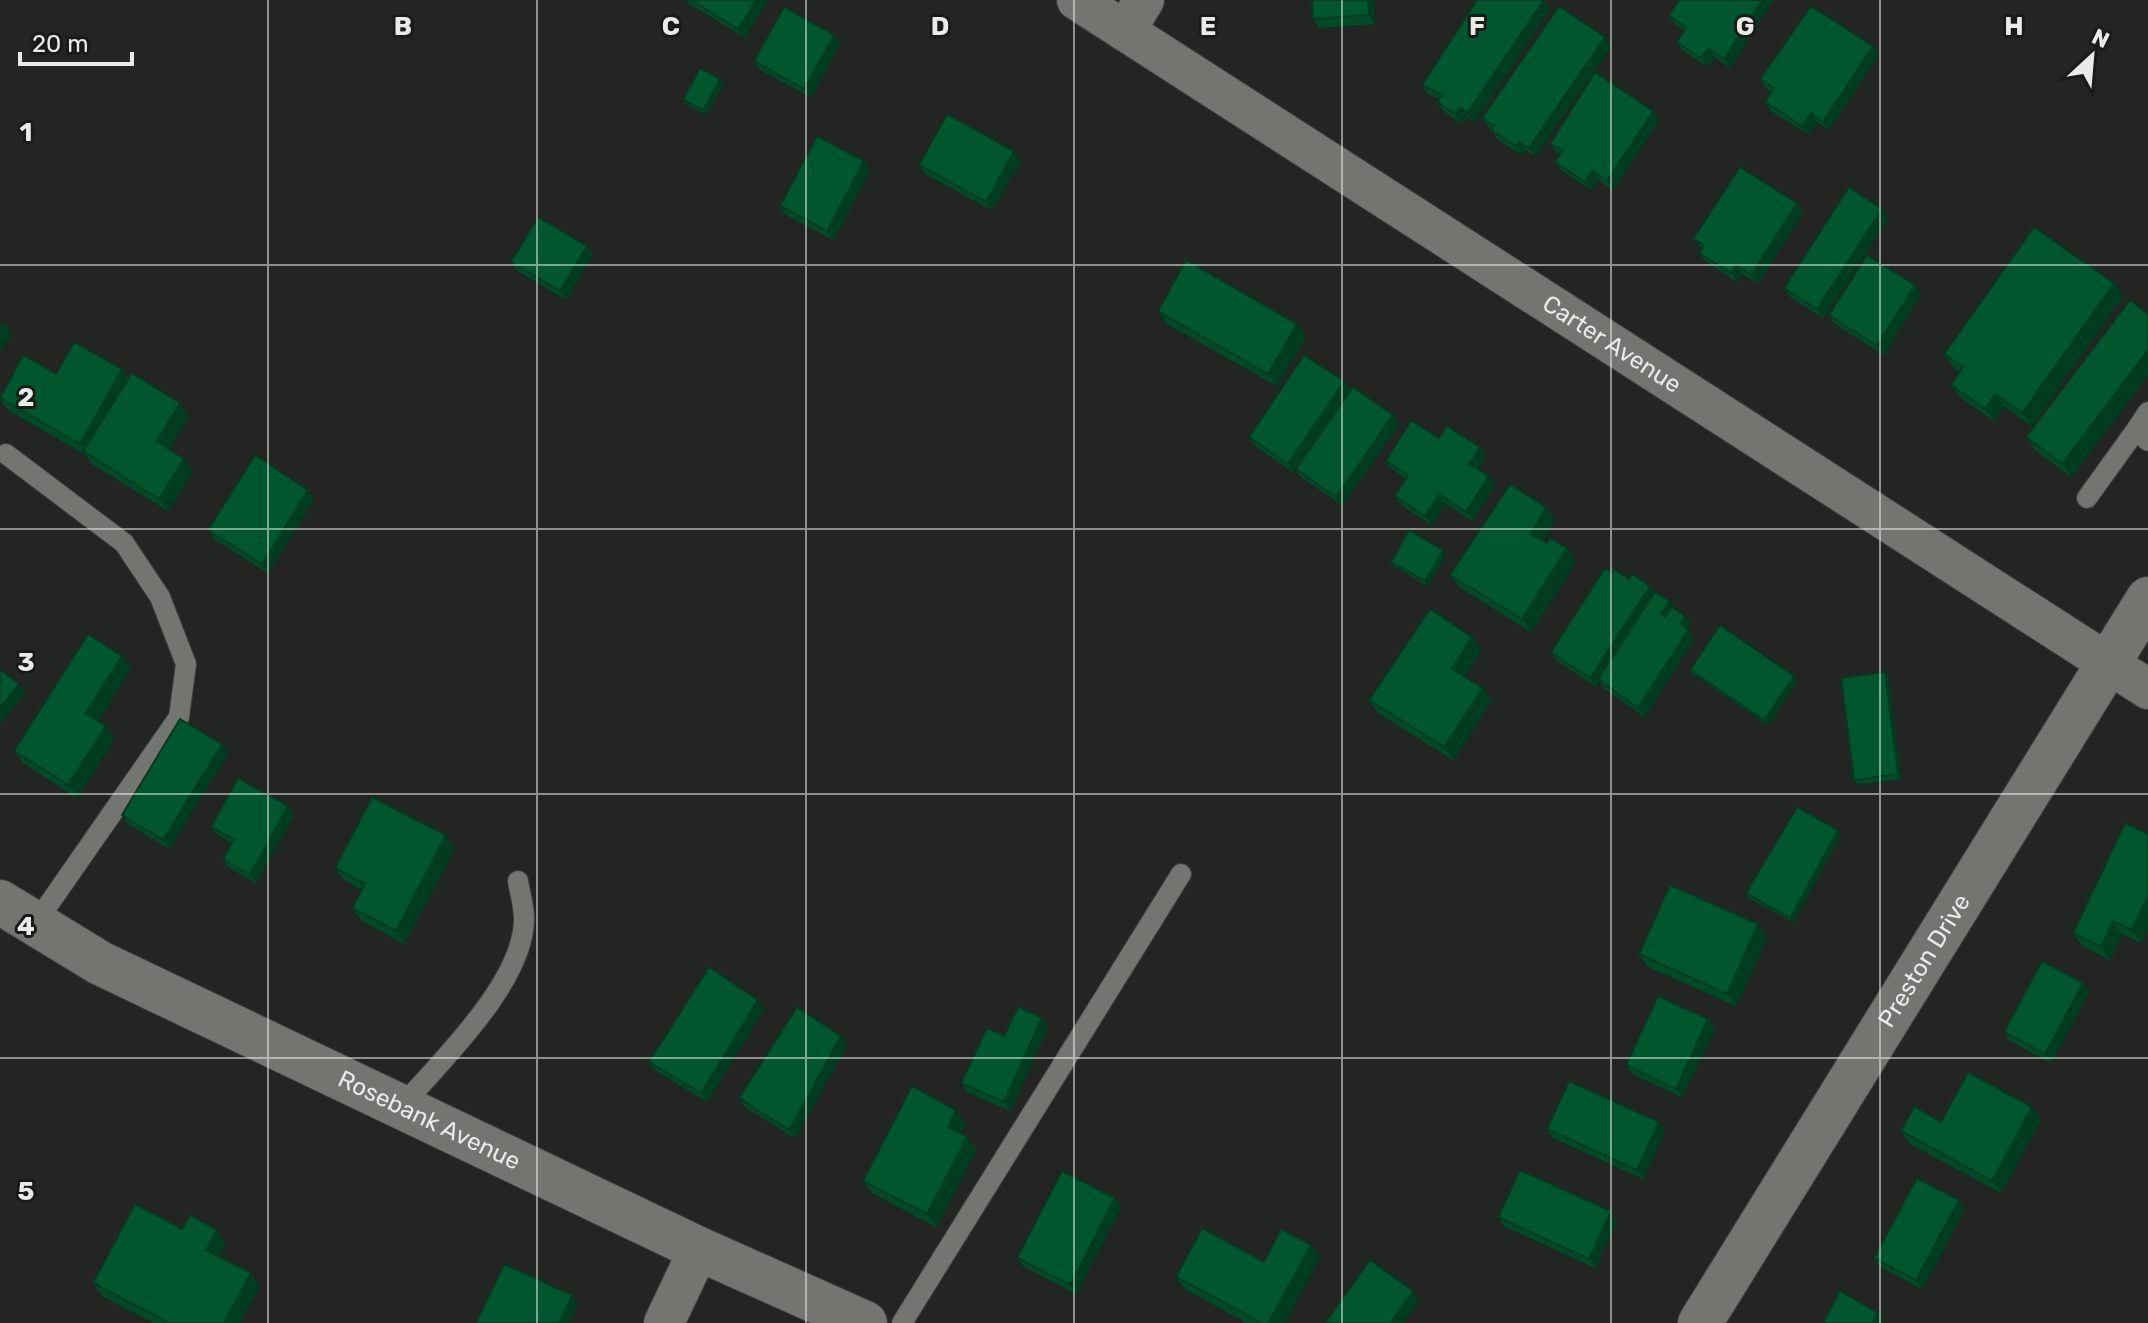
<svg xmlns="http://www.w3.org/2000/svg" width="2148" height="1323" font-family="Rubik,sans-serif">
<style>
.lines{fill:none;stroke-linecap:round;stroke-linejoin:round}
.service-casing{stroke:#3d3f3b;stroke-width:22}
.minor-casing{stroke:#3d3f3b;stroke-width:42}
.tertiary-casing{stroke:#3d3f3b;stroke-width:46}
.service{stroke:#727570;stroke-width:20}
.minor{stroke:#727570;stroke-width:40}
.tertiary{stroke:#727570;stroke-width:44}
.wall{fill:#004a28}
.shaded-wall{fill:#003c20}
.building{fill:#00562e;stroke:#003c20;stroke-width:2}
.grid{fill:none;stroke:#e9ebe8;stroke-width:2;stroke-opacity:0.55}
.labels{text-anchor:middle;stroke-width:6;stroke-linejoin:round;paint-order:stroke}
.street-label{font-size:24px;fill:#e9ebe8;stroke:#191b17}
.grid-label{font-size:26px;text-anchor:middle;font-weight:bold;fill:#e9ebe8;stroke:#191b17;stroke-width:6;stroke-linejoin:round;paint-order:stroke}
</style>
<rect width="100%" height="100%" fill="#222521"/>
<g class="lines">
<g class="service-casing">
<g id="service">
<path d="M2148,412L2136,430L2148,441"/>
<path d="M6,454L124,543L160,597L186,664L179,717L35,924"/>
<path d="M2087,498L2136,430"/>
<path d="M401,1107C441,1061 525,981 524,918C524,906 520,893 518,881"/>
<path d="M902,1323L1181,874"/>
</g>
</g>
<g class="minor-casing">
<g id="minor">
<path id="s1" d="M1077,0L2148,689"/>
<path d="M1125,31L1144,0"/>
<path d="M664,1323L699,1249"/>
</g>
</g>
<g class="tertiary-casing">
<g id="tertiary">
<path id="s2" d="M0,902L100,963L699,1249L865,1323"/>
<path id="s3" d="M1700,1323L2148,599"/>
</g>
</g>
<use href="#service" class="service"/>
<use href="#minor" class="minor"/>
<use href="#tertiary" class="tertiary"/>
</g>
<g class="wall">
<path d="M686,0H768L745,38L688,3Z"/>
<path d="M1373,0L1375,24L1319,28L1313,19Z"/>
<path d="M1544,0L1550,8L1474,122L1467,116L1461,123L1443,111L1437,102L1439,99L1428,94L1422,85Z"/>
<path d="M1773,0L1730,68L1715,57L1707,66L1683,51L1677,42L1684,30L1675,25L1669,16Z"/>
<path d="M834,35L840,44L811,97L760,70L754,61Z"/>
<path d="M1605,37L1611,46L1535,156L1525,150L1522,155L1498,140L1492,131V130L1488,127L1482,118Z"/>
<path d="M1879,54L1829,130L1817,122L1808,134L1771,111L1765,102L1772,92L1766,88L1760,79Z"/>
<path d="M720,79L723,84L706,115L686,104L683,100Z"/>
<path d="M1653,111L1659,120L1613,190L1598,180L1591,190L1561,170L1555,162L1560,154L1556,152L1550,144Z"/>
<path d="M1021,160L992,210L925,174L919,165Z"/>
<path d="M870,170L833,240L786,215L780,206Z"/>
<path d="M1797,203L1803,212L1758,283L1742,274L1737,282L1705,261L1699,253L1702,249L1693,239Z"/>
<path d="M1888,218L1823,318L1790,297L1784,288Z"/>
<path d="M587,246L593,254L566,300L518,271L511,262Z"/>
<path d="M2114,283L2123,296L2031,426L2004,406L1994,421L1960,397L1951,385L1960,372L1953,367L1944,354Z"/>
<path d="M1921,294L1884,355L1835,324L1829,315Z"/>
<path d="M1158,311L1297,324L1306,336L1277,386L1167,324Z"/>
<path d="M2148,314V375L2071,477L2035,450L2026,437Z"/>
<path d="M122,369L129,378L189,416L169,449L193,471L168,511L92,464L86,455L8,410L0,399L56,374Z"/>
<path d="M1344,381L1350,390L1319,435L1393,415L1399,424L1342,505L1302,478L1296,470L1294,473L1255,446L1249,437Z"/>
<path d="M1439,438L1486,456L1478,469L1489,476L1495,485L1472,521L1445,503L1432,525L1401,505L1395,496L1406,479L1392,469L1386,461Z"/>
<path d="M314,499L268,573L214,539L208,530Z"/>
<path d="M1546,507L1555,519L1543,541L1576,561L1531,632L1459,587L1450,575Z"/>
<path d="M1443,550L1446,554L1428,586L1394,566L1391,562Z"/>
<path d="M1612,573L1629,579L1655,593L1676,610L1691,624L1687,630L1694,639L1644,717L1604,688L1600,682L1596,687L1557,661L1551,652Z"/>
<path d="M1472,637L1481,650L1464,676L1492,700L1453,760L1378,713L1369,700Z"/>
<path d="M122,656L131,668L98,720L106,726L115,738L77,798L23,763L14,751Z"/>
<path d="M1690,670L1798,680L1768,725L1693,674Z"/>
<path d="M1885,672L1888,676L1901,779L1857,784L1854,780Z"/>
<path d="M222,744L228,753L169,849L128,824L122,815Z"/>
<path d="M294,815L256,883L229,868L223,859L231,843L218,835L211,827Z"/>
<path d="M1838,830L1841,835L1793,922L1749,898L1746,893Z"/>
<path d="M2148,834V928L2141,943L2122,934L2110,960L2082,946L2073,933Z"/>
<path d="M455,848L404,944L361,920L352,908L362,890L344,880L335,868Z"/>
<path d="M1767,937L1736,1006L1648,967L1639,954Z"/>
<path d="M2089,992L2051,1063L2010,1041L2004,1032Z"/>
<path d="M758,1000L764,1008L707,1102L655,1070L649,1062Z"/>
<path d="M1708,1019L1715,1028L1682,1097L1632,1074L1626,1065Z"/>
<path d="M1048,1026L1010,1111L967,1092L961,1083L1004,1036Z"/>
<path d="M841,1036L847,1045L795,1138L745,1107L739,1098Z"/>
<path d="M2032,1107L2041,1120L2001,1193L1910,1144L1901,1131L1941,1122Z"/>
<path d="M956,1110L965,1123L960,1133L967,1137L976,1150L936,1227L872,1193L863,1181Z"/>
<path d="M1547,1129L1665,1131L1643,1179L1553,1138Z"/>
<path d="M1115,1198L1121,1207L1076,1294L1023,1266L1017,1258Z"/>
<path d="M1959,1200L1965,1209L1922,1289L1880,1267L1874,1258Z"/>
<path d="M1498,1217L1617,1220L1595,1268L1504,1226Z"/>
<path d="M182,1229L226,1243L219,1256L259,1286L240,1323H154L102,1296L93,1283Z"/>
<path d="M1311,1245L1320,1257L1284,1323H1247L1185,1289L1176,1277L1264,1262Z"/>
</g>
<g class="shaded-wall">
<path d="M756,0H768L745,38L738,29Z"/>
<path d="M1368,0H1373L1375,24L1369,15Z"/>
<path d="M1544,0L1550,8L1474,122L1467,113Z"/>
<path d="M1762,0H1773L1730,68L1724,59Z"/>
<path d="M834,35L840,44L811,97L804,89Z"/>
<path d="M1605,37L1611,46L1535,156L1529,148Z"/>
<path d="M1873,46L1879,54L1829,130L1823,122Z"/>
<path d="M1709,48L1715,57L1707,66L1701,58Z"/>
<path d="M720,79L723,84L706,115L703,110Z"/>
<path d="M1461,108L1467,116L1461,123L1455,114Z"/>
<path d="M1653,111L1659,120L1613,190L1607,181Z"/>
<path d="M1811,113L1817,122L1808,134L1802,126Z"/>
<path d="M1519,142L1525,150L1522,155L1516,146Z"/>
<path d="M1014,151L1021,160L992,210L986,202Z"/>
<path d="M864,161L870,170L833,240L827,231Z"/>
<path d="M1592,171L1598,180L1591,190L1585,182Z"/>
<path d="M1797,203L1803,212L1758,283L1751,275Z"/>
<path d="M1882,209L1888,218L1823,318L1817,309Z"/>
<path d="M587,246L593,254L566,300L560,291Z"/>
<path d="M1736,265L1742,274L1737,282L1731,273Z"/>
<path d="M2114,283L2123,296L2031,426L2022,413Z"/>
<path d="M1915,285L1921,294L1884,355L1877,346Z"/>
<path d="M4,322L12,335L0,351V327Z"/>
<path d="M1297,324L1306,336L1277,386L1268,374Z"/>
<path d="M2148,350V375L2071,477L2062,464Z"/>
<path d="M122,369L131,382L86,453L80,444Z"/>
<path d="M1344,381L1350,390L1294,473L1288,464Z"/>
<path d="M1995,394L2004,406L1994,421L1985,409Z"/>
<path d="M180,403L189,416L166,454L157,441Z"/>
<path d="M1393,415L1399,424L1342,505L1336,497Z"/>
<path d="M1480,447L1486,456L1475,473L1469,464Z"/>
<path d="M184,459L193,471L168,511L159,499Z"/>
<path d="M1489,476L1495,485L1472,521L1466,512Z"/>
<path d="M308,490L314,499L268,573L262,564Z"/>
<path d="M1439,494L1445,503L1432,525L1425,516Z"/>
<path d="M1546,507L1555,519L1540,546L1531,534Z"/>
<path d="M1567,548L1576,561L1531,632L1522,619Z"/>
<path d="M1443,550L1446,554L1428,586L1425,581Z"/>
<path d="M1650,586L1656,595L1598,679L1600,682L1596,687L1590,678Z"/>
<path d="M1670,601L1677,610L1667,623L1661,614Z"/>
<path d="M1685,616L1691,624L1686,632L1680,623Z"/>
<path d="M1688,630L1694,639L1644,717L1638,708Z"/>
<path d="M1472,637L1481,650L1461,682L1452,669Z"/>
<path d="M122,656L131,668L95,726L86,713Z"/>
<path d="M1885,672L1888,676L1901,779L1898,774Z"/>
<path d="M1794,676L1798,680L1768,725L1764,720Z"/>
<path d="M19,684L25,692L0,724V708Z"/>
<path d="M1483,688L1492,700L1453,760L1444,747Z"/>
<path d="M106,726L115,738L77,798L68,785Z"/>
<path d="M222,744L228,753L169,849L163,840Z"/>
<path d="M288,806L294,815L256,883L250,875Z"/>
<path d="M1838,830L1841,835L1793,922L1790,918Z"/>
<path d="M446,835L455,848L404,944L396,931Z"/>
<path d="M2148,896V928L2141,943L2132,930Z"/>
<path d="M2113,921L2122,934L2110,960L2101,947Z"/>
<path d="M1758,924L1767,937L1736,1006L1727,994Z"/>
<path d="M2083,983L2089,992L2051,1063L2045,1054Z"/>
<path d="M758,1000L764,1008L707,1102L701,1093Z"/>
<path d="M1042,1018L1048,1026L1010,1111L1004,1102Z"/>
<path d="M1708,1019L1715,1028L1682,1097L1676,1089Z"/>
<path d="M841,1036L847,1045L795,1138L789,1130Z"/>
<path d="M2032,1107L2041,1120L2001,1193L1992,1181Z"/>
<path d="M956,1110L965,1123L956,1140L948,1127Z"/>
<path d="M1659,1122L1665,1131L1643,1179L1637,1170Z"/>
<path d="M967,1137L976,1150L936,1227L927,1214Z"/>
<path d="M1115,1198L1121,1207L1076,1294L1070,1285Z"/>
<path d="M1959,1200L1965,1209L1922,1289L1916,1280Z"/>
<path d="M1611,1211L1617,1220L1595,1268L1589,1259Z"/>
<path d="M217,1230L226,1243L215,1262L206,1250Z"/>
<path d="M1311,1245L1320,1257L1284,1323H1268Z"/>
<path d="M251,1273L259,1286L240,1323H224Z"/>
<path d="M1413,1291L1419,1300L1403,1323H1390Z"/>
<path d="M572,1295L578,1304L569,1323H559Z"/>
<path d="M1878,1313L1884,1321L1883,1323H1872Z"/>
</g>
<g class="building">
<path d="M691,0H756L738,29Z"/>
<path d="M1312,0H1368L1369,15L1313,19Z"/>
<path d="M1477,0H1544L1467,113L1461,108L1455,114L1437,102L1442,95L1422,85Z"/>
<path d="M1679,0H1762L1724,59L1709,48L1701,58L1677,42L1686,27L1669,16Z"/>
<path d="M1559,6L1605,37L1529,148L1519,142L1516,146L1492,131L1494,126L1482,118Z"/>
<path d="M1811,6L1873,46L1823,122L1811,113L1802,126L1765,102L1774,88L1760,79Z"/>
<path d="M784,7L834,35L804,89L754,61Z"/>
<path d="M700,68L720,79L703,110L683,100Z"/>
<path d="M1595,72L1653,111L1607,181L1592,171L1585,182L1555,162L1563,150L1550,144Z"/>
<path d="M947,114L1014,151L986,202L919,165Z"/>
<path d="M817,136L864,161L827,231L780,206Z"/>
<path d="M1740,167L1797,203L1751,275L1736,265L1731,273L1699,253L1704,245L1693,239Z"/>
<path d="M1849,187L1882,209L1817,309L1784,288Z"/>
<path d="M538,217L587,246L560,291L511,262Z"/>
<path d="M2034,227L2114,283L2022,413L1995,394L1985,409L1951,385L1963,367L1944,354Z"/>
<path d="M1867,255L1915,285L1877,346L1829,315Z"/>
<path d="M1186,260L1297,324L1268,374L1158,311Z"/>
<path d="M2130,300L2148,314V350L2062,464L2026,437Z"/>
<path d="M74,342L122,369L80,444L0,398L23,355L56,374Z"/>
<path d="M1304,355L1344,381L1288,464L1249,437Z"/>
<path d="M132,373L180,403L157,441L184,459L159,499L83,451Z"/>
<path d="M1353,387L1393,415L1336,497L1296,469Z"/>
<path d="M1411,420L1439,438L1447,426L1480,447L1469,464L1489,476L1466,512L1439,494L1425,516L1395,496L1408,475L1386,461Z"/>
<path d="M255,455L308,490L262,564L208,530Z"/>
<path d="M1510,484L1546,507L1531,534L1547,543L1550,538L1567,548L1522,619L1450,575Z"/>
<path d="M1409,530L1443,550L1425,581L1391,562Z"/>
<path d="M1605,568L1612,573L1614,569L1629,579L1632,574L1650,586L1590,678L1551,652Z"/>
<path d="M1655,592L1670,601L1661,614L1665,617L1672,607L1685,616L1680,623L1688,630L1638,708L1598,679Z"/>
<path d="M1430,609L1472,637L1452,669L1483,688L1444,747L1369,700Z"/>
<path d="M1720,625L1794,676L1764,720L1690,670Z"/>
<path d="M88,634L122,656L86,713L106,726L68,785L14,751Z"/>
<path d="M0,669L19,684L0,708Z"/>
<path d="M1885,672L1898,774L1854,780L1841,678Z"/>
<path d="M180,719L222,744L163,840L122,815Z"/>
<path d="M238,778L288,806L250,875L223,859L234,839L211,827Z"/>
<path d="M372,797L446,835L396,931L352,908L365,884L335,868Z"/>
<path d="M1797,807L1838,830L1790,918L1746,893Z"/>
<path d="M2125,823L2148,834V896L2132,930L2113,921L2101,947L2073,933Z"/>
<path d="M1670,885L1758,924L1727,994L1639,954Z"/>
<path d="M2042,961L2083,983L2045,1054L2004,1032Z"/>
<path d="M709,967L758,1000L701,1093L649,1062Z"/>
<path d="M1658,996L1708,1019L1676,1089L1626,1065Z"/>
<path d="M797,1007L841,1036L789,1130L739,1098Z"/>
<path d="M1018,1007L1042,1018L1004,1102L961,1083L987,1028L1004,1036Z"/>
<path d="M1968,1072L2032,1107L1992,1181L1901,1131L1914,1106L1941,1122Z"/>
<path d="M1569,1081L1659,1122L1637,1170L1547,1129Z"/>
<path d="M912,1086L956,1110L948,1127L967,1137L927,1214L863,1181Z"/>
<path d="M1520,1170L1611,1211L1589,1259L1498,1217Z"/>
<path d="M1062,1171L1115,1198L1070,1285L1017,1258Z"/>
<path d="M1917,1178L1959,1200L1916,1280L1874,1258Z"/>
<path d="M135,1204L182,1229L190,1215L217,1230L206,1250L251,1273L224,1323H169L93,1283Z"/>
<path d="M1202,1228L1264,1262L1281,1229L1311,1245L1268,1323H1262L1176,1277Z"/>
<path d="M1370,1260L1413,1291L1390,1323H1325Z"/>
<path d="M504,1264L572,1295L559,1323H476Z"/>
<path d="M1840,1291L1878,1313L1872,1323H1823Z"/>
</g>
<path class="grid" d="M268,0V1323M537,0V1323M806,0V1323M1074,0V1323M1342,0V1323M1611,0V1323M1880,0V1323M0,265H2148M0,529H2148M0,794H2148M0,1058H2148"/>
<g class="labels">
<g class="street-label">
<text dy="8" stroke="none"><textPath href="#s1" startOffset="636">Carter Avenue</textPath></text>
<text dy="8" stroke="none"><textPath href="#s3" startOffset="426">Preston Drive</textPath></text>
<text dy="8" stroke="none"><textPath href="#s2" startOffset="482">Rosebank Avenue</textPath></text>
</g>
</g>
<g class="grid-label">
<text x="403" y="35">B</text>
<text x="671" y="35">C</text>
<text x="940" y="35">D</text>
<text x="1208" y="35">E</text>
<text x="1477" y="35">F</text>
<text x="1745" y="35">G</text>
<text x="2014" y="35">H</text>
<text x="26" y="141">1</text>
<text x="26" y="406">2</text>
<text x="26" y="671">3</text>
<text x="26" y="935">4</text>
<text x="26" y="1200">5</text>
</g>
<g transform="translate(2092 56) rotate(26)" stroke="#191b17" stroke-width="6" paint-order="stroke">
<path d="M0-6L14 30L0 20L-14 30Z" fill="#e9ebe8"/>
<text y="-12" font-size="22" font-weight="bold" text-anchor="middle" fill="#e9ebe8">N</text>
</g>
<path d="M20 52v12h112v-12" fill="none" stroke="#e9ebe8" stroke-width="4"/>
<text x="32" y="52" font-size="24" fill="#e9ebe8" stroke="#191b17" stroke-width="6" paint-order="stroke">20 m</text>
</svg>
